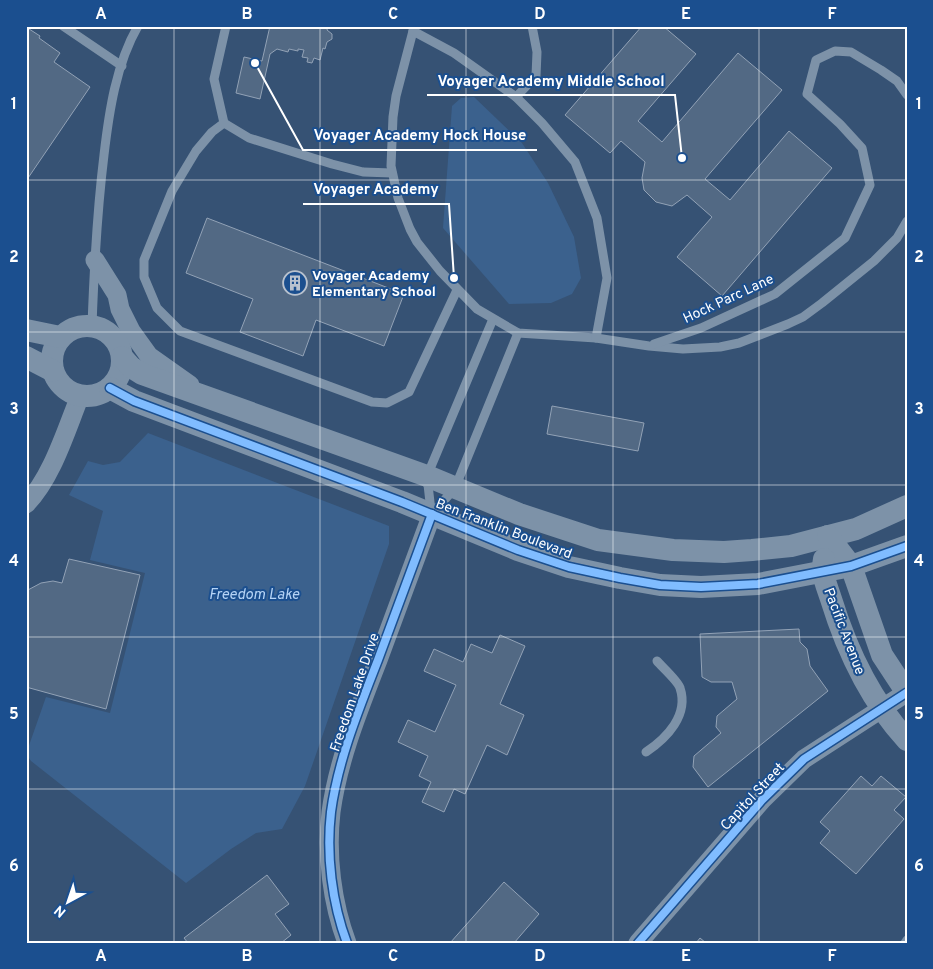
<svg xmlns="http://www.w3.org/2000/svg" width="933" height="969" font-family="Overpass,sans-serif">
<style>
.water{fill:#3b618d}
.building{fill:#526984;stroke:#92a2b6}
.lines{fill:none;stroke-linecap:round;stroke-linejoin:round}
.service{stroke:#7d92a8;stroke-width:9}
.minor{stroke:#7d92a8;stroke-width:19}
.tertiary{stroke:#7d92a8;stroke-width:22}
.cycleway-casing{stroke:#1b4f8f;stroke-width:11}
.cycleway{stroke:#80bcff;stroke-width:8}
.grid{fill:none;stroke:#fff;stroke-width:1;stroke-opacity:0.55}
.labels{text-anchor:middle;stroke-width:4;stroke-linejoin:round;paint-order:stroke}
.poi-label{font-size:14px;font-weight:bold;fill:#fff;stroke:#1b4f8f;text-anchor:start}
.street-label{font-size:14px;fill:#fff;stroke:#1b4f8f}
.water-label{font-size:15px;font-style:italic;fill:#b5d3f5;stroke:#1b4f8f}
.leader{fill:none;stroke:#fff;stroke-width:2}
.callout-dot{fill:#fff;stroke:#1b4f8f;stroke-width:2}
.callout-label{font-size:15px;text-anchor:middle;font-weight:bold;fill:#fff;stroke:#1b4f8f;stroke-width:4;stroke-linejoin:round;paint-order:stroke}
.neatline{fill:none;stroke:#fff;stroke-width:2}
.grid-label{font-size:16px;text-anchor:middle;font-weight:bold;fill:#fff}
</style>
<rect width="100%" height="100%" fill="#365274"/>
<g class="water">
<path d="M474,97L522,143L548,183L574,237L581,278L572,294L551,303L509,304L443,228L452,106L461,98Z"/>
<path d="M148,433L389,526V544L305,786L282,829L256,833L231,849L186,883L31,761L26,754L46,697L110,713L145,573L90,560L103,511L69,495L88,461L103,465L120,462Z"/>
</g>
<g class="building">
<path d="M270,26H328L327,30L332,34V39L327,42L325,49L323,48L320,60L314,58L312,63L307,62L308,58L302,57L304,50L298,49V51L289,49L288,52L277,49L270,54L260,99L236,93L244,57L262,61Z"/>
<path d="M642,26H663L696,54L638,121L662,142L738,53L782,90L705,179L730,200L789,131L832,168L722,296L677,257L712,217L687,195L672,206L656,202L644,190L642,178L645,162L621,141L610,153L565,115Z"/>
<path d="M26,27L40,36L39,38L60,53L54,62L90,87L26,181Z"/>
<path d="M207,218L404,294L384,346L316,320L303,356L240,332L253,299L186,273Z"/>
<path d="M552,406L644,423L638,451L547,434Z"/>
<path d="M69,559L140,575L106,709L26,687V591L41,583L53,581L62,583Z"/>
<path d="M799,629L800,642L807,649L810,666L828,691L708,787L693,767L694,756L721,733L716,727L717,716L737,699L732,682H711L702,677L700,634Z"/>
<path d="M500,635L525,646L500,704L524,715L507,755L487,745L465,794L454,789L444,812L422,802L431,782L419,776L428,756L398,742L408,720L435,732L456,685L424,671L434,649L463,662L471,644L492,653Z"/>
<path d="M861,776L872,786L881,776L906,797L894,810L904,819L856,874L820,843L830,831L820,822Z"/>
<path d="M267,875L289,904L275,914L291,935L281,943H188L184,938Z"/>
<path d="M504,882L539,914L514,943H450Z"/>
<path d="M700,938L706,943H696Z"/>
</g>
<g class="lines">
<g class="service">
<path d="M63,26L122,66"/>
<path d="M416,26L413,31L396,96L393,117L391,166L398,198L410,229L417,242L440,271L477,309L518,333L596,338L649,346L683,349L720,347L739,343L788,324L803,317L822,303L874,261L897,238L907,221"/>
<path d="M413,31L454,53L516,97L542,123L575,162L597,218L607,278L596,338"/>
<path d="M516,97L536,76L537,52L532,26"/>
<path d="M224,123L214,79L226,26"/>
<path d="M392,173L363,172L332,164L249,138L224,123L212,132L196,151L172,191L144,260V277L157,308L180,331L372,402L387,403L409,392L457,290"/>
<path d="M92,326C94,269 97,212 104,155C109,112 116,64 138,26"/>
<path d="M654,344L701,328L775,294L845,238L870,185L862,148L840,124L807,94L816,60L835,51L851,52L881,70L897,81L907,95"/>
<path d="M431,511L427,476L493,319"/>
<path d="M432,514L455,488L518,333"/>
<path d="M646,752C667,738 689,715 680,688C678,681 662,667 657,661"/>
<path d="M905,943L907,940"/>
</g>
<g class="minor">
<path d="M95,260L117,295L120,309L131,331L149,356L190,385"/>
<path d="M26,504C52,478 66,430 80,396"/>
<path d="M347,943C332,903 326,855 331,812C338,760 359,709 378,660C396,611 414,563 432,514"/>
<path d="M638,943L762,800L804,759L906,693"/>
</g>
<g class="tertiary">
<circle cx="87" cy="361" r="35"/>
<path d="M26,330L60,337"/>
<path d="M26,357L53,371"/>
<path d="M122,357L131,367L142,374L427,476L519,514L598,540L673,550L724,552L752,550L791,546L856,529L907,506"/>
<path d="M110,388L134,401L402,502L518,550L569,567L620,578L660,585L701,587L758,584L851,566L907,546"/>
<path d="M828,536L851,566L882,655L907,693"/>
<path d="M824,559C821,575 826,583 831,599C847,651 870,700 907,740"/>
</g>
<g class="cycleway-casing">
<g id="cycleway">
<path d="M110,388L134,401L402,502L518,550L569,567L620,578L660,585L701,587L758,584L851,566L907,546"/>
<path d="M347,943C332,903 326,855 331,812C338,760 359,709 378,660C396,611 414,563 432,514"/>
<path d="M638,943L762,800L804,759L906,693"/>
</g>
</g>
<use href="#cycleway" class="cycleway"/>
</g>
<path class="grid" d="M174,26V943M320,26V943M466,26V943M613,26V943M759,26V943M26,180H907M26,332H907M26,485H907M26,637H907M26,789H907"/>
<defs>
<g id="building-ring" transform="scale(1.25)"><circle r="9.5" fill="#1b4f8f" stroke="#b9c2ce" stroke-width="1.5"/><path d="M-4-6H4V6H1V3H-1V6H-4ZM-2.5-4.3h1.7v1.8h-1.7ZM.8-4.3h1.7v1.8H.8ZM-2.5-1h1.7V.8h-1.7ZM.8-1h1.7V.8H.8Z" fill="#b9c2ce"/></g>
</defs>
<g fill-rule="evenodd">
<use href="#building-ring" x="295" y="283"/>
</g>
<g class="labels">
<g class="poi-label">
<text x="312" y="280">Voyager Academy<tspan x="312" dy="16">Elementary School</tspan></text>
</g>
<g class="street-label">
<text transform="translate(728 298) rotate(-25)" y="5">Hock Parc Lane</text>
<text transform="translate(504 528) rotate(21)" y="5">Ben Franklin Boulevard</text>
<text transform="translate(845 631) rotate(69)" y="5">Pacific Avenue</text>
<text transform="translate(354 692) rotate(-71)" y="5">Freedom Lake Drive</text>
<text transform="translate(752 796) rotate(-47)" y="5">Capitol Street</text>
</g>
<g class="water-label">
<text x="254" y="599">Freedom Lake</text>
</g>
</g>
<path class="leader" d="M682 158L675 95H427M255 63L303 150H537M454 278L449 204H303"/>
<g class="callout-dot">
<circle cx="682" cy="158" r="5"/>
<circle cx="255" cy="63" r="5"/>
<circle cx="454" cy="278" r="5"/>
</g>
<g class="callout-label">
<text x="551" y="86">Voyager Academy Middle School</text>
<text x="420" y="140">Voyager Academy Hock House</text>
<text x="376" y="194">Voyager Academy</text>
</g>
<rect width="933" height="969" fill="none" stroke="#1b4f8f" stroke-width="55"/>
<g transform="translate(68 902) rotate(220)" stroke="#1b4f8f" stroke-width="4" paint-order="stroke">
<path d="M0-4L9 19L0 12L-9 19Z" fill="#ffffff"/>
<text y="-8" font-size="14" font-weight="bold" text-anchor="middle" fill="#ffffff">N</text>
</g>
<rect x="28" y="28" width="878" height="914" class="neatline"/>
<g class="grid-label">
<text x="101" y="19">A</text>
<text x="247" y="19">B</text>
<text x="393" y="19">C</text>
<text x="540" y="19">D</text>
<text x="686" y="19">E</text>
<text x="832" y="19">F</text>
<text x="14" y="109">1</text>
<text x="919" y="109">1</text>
<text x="14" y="262">2</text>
<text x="919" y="262">2</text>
<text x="14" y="414">3</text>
<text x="919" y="414">3</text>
<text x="14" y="566">4</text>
<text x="919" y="566">4</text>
<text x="14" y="719">5</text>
<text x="919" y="719">5</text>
<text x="14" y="871">6</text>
<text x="919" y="871">6</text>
<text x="101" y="961">A</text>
<text x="247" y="961">B</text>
<text x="393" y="961">C</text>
<text x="540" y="961">D</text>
<text x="686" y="961">E</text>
<text x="832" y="961">F</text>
</g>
</svg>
